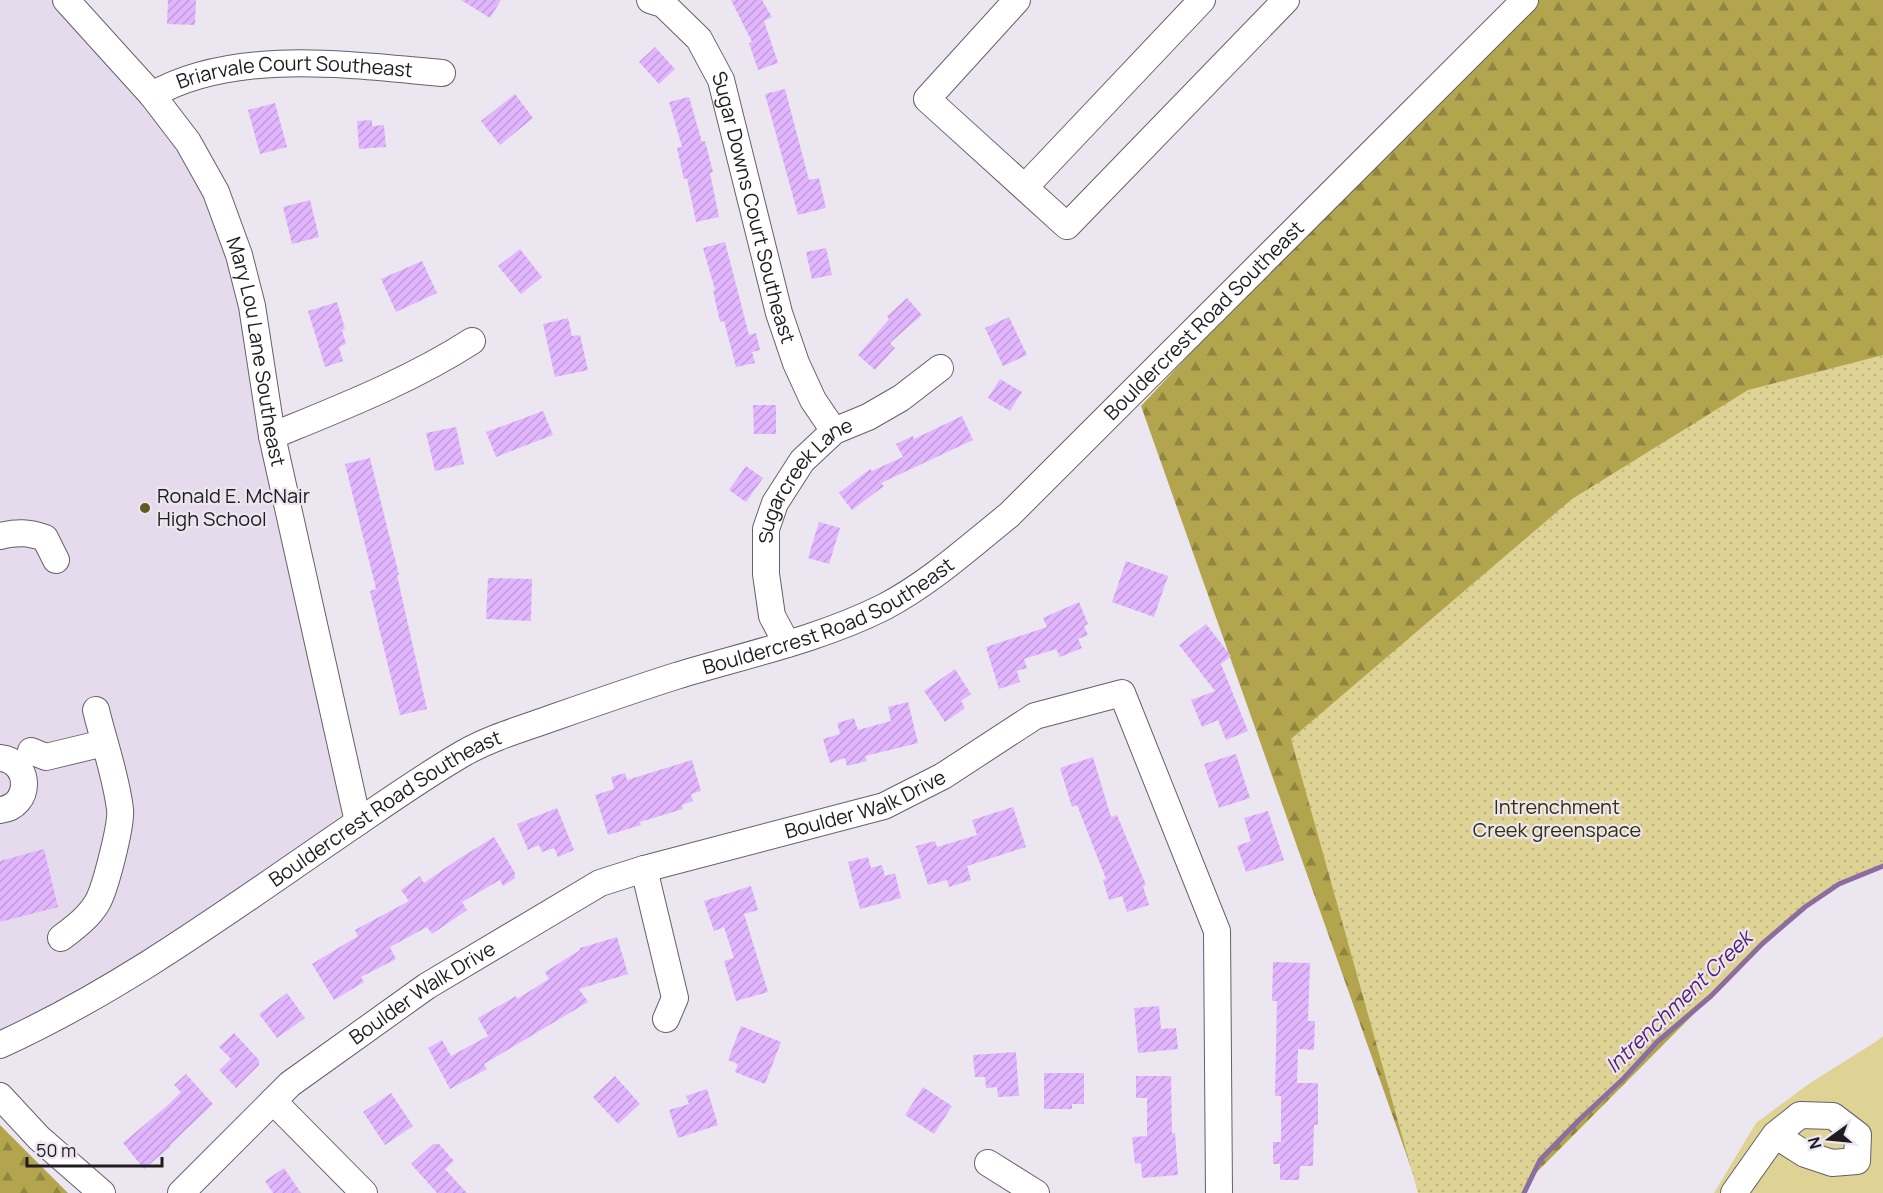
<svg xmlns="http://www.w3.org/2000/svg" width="1883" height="1193" font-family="Manrope,sans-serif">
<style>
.built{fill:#e6dbed}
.grass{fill:#ded394}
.forest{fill:url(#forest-firs)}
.park{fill:url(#park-dots)}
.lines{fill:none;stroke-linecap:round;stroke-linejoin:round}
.stream{stroke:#8c6d9f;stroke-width:5}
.building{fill:url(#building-hatch)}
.minor-casing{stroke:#656069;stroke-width:28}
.minor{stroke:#fff;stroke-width:26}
.poi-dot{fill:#625925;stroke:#ece6f0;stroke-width:2}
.labels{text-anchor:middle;stroke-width:4.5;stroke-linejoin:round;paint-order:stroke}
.street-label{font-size:20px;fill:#1e1c20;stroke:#ece6f0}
.poi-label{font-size:20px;fill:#1e1c20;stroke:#ece6f0;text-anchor:start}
.park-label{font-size:20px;fill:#352f08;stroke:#ece6f0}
.water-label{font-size:21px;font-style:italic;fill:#562073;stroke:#ece6f0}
</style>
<defs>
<pattern id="forest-firs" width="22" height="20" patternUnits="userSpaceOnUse" patternTransform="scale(1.5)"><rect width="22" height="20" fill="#b3a54e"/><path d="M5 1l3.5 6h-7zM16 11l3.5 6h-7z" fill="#918640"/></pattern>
<pattern id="park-dots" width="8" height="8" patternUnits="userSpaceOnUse" patternTransform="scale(1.5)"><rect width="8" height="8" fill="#ded394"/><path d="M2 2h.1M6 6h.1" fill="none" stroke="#beb57f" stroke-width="1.8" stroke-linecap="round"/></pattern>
<pattern id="building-hatch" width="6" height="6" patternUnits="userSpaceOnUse" patternTransform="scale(1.5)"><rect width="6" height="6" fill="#e2b6fe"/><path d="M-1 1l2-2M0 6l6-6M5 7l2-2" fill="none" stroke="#c19cd9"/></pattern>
</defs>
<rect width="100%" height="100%" fill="#ece6f0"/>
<path class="built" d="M0,0H65L227,200L351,816L201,920L0,1032Z"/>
<path class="grass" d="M1883,1036V1193H1714L1756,1123L1810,1083L1877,1041Z"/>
<g class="forest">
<path d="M1536,0H1883V868L1815,892L1516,1193H1420L1141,406L1287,250Z"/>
<path d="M0,1125L68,1193H0Z"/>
</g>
<path class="park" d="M1883,355V866L1838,883L1804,907L1761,944L1711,996L1657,1042L1624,1078L1578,1120L1540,1160L1524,1193H1418L1291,739L1572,499L1748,390Z"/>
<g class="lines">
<path class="stream" d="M1524,1193L1540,1160L1579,1120L1624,1078L1657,1042L1711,996L1762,944L1805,907L1839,884L1883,866"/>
</g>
<g class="building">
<path d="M168,0H196L195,25L167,24Z"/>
<path d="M461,0H501L490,18Z"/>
<path d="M731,0H762L772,17L764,21L778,63L758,70L749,43L752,42Z"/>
<path d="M655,47L675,69L659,84L639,62Z"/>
<path d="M785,89L809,180L819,178L826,208L798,215L765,94Z"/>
<path d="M515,94L533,118L500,145L481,121Z"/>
<path d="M689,97L702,142L705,141L713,172L710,173L719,217L696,222L687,178L684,179L677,148L682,147L669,102Z"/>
<path d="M275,103L287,147L260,154L248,110Z"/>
<path d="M372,120V126L384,125L386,147L359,149L357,121Z"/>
<path d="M310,200L319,237L292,244L283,207Z"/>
<path d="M725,242L749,335L756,333L760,350L752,352L755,363L736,367L724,321L720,322L713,291L715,290L703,248Z"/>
<path d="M826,248L832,275L812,279L806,252Z"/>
<path d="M520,249L542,277L521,294L498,266Z"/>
<path d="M422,261L437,293L396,312L381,279Z"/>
<path d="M907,298L922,315L890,343L895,348L875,370L858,355L889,319L887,316Z"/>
<path d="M337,302L345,329L342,330L346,344L339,347L343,361L325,367L308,311Z"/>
<path d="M1009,317L1027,355L1003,366L985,328Z"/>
<path d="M568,318L572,336L580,335L588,370L555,377L543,324Z"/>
<path d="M1000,379L1022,392L1010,411L988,398Z"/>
<path d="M753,405H776V434H754Z"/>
<path d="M543,411L553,435L496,457L486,432Z"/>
<path d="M962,416L973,440L881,483L884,486L852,510L839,493L870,469L872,471L903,457L896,444L913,436L914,439Z"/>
<path d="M456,427L464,464L435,471L426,433Z"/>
<path d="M370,458L399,575H397L427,709L400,715L370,591L376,589L345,464Z"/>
<path d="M746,466L763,478L746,502L729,490Z"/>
<path d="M819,522L840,528L829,564L808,558Z"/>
<path d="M1126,561L1168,576L1154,617L1112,602Z"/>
<path d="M488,578L532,579L531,621L486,619Z"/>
<path d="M1079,602L1088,624L1084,626L1088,635L1078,639L1082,648L1060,657L1056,649L1024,659L1027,668L1017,671L1020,682L999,689L986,647L1047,627L1043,618Z"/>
<path d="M1206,624L1231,656L1221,664L1248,731L1226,740L1218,720L1202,727L1191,700L1215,691L1179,645Z"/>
<path d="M955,669L971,694L961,701L965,708L945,722L924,691Z"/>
<path d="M908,702L918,743L865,756L867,761L847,766L845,758L830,763L823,739L840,734L837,723L854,718L858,730L891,721L888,707Z"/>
<path d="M1236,754L1250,798L1219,808L1204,764Z"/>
<path d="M1093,757L1111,817L1117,815L1146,885L1143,886L1149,905L1127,912L1122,896L1109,900L1103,880L1106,879L1077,805L1072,807L1060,768Z"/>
<path d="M692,760L701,791L691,794L693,801L682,805L683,809L640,822L641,825L608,835L595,795L614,789L611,777L625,773L627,780Z"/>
<path d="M1013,807L1026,847L967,866L971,880L949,887L947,880L928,885L916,846L935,841L937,847L977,835L972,820Z"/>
<path d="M557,808L574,850L558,857L554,848L542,852L539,845L528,850L517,824Z"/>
<path d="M1268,811L1284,860L1246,872L1237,846L1251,841L1244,818Z"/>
<path d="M494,837L515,873V878L503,886L500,880L462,902L467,910L432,934L427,927L390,947L396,959L361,977L364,982L334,1000L312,964L358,936L355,930L409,901L401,890L420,876L424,883L457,860Z"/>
<path d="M44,849L58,907L0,922V861Z"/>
<path d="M868,857L871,868L882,865L885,876L895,873L901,898L860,909L848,862Z"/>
<path d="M751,886L758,910L744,914L768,992L736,1001L724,961L734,958L724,927L714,931L704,901Z"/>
<path d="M617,937L628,974L579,989L588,1002L484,1064L487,1069L450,1089L428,1048L442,1040L451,1056L488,1036L478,1018L516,996L517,999L549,979L545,972L580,950V948Z"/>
<path d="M1273,962L1310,963L1308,1021H1315L1314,1050L1298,1049L1297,1083H1318V1125H1314L1313,1166H1300L1299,1180H1280V1164H1273V1142H1281V1096H1275L1277,1001H1272Z"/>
<path d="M287,993L305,1018L277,1038L259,1014Z"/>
<path d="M1159,1006L1161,1029L1176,1028L1178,1049L1138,1053L1134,1008Z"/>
<path d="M741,1026L781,1042L765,1084L735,1072L738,1064L728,1060Z"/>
<path d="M234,1033L259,1060V1065L236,1088L219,1070L231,1059L219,1047Z"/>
<path d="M1016,1052L1019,1096L998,1097L997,1087L986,1088L985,1077H975L973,1055Z"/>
<path d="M1044,1073H1084V1104H1072V1109H1044Z"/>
<path d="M186,1074L213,1104L170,1145L171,1146L144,1169L123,1143L168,1105L181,1092L174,1085Z"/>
<path d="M615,1076L640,1104L618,1124L593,1097Z"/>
<path d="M1136,1076H1171L1172,1134L1175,1133L1178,1175L1142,1178L1141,1163L1135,1164L1132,1137L1147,1136V1098H1136Z"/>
<path d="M923,1087L952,1106L934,1134L905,1115Z"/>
<path d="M707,1089L718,1125L678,1138L669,1110L689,1104L686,1096Z"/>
<path d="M391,1093L413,1126L385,1145L363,1112Z"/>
<path d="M433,1144H439L454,1161L445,1169L467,1193H437L411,1164Z"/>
<path d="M284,1168L301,1193H273L265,1181Z"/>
</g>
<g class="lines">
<g class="minor-casing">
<g id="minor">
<path id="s1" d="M66,0L152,95L188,142L216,192L239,255L252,306L272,436L358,822"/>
<path id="s2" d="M650,0L663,4L699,39L721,80L779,313L796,363L813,400L834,431"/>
<path d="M1017,0L927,99L1067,226L1286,0"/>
<path id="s3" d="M152,95C234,48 351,65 442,73"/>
<path d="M1025,187L1202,0"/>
<path d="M272,436C340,408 410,381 472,341"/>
<path d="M0,536C17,532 28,532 45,538L56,560"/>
<path id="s4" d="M787,644L772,616L766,574V529L775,503L802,461L834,431L868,417L901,398L940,368"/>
<path d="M31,751L46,757L104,743"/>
<path d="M0,758C32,761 32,807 0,810"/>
<path d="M644,869L675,998L666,1019"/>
<path d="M61,938C74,928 89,917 97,903C105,890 122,824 120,809C116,776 104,743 96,710"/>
<path id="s5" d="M0,1045C125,988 235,906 348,829C386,803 424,776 464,753C492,737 525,728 555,717C595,703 635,689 676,676C745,655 818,640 884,607C930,583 969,547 1009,515L1525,0"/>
<path d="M0,1096L39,1138L102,1193"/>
<path d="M273,1101L364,1193"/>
<path d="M988,1163L1036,1193"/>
<path id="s6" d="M181,1193L290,1084L427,986L600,883L644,869L884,806L943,776L1035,716L1122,693L1217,931L1219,1193"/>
<path d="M1734,1193L1775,1135L1800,1115L1833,1116L1858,1135L1857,1161L1832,1163L1805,1154L1775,1135"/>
</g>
</g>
<use href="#minor" class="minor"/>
</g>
<circle class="poi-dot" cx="145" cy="508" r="6"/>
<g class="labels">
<g class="street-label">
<text dy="7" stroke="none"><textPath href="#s3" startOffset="147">Briarvale Court Southeast</textPath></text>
<text dy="7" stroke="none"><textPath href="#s2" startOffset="242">Sugar Downs Court Southeast</textPath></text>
<text dy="7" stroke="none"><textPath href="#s5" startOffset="1425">Bouldercrest Road Southeast</textPath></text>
<text dy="7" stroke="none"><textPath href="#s1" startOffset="410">Mary Lou Lane Southeast</textPath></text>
<text dy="7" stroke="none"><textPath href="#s4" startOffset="182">Sugarcreek Lane</textPath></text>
<text dy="7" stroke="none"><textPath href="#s5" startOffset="939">Bouldercrest Road Southeast</textPath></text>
<text dy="7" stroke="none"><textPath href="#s6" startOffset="801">Boulder Walk Drive</textPath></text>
<text dy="7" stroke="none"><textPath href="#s5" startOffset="453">Bouldercrest Road Southeast</textPath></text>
<text dy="7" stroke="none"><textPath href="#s6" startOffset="315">Boulder Walk Drive</textPath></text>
</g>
<g class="poi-label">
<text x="157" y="503">Ronald E. McNair<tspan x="157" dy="23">High School</tspan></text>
</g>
<g class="park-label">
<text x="1557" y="814">Intrenchment<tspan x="1557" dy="23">Creek greenspace</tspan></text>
</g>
<g class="water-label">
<text transform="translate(1679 1002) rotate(-44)" y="7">Intrenchment Creek</text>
</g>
</g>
<g transform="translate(1829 1139) rotate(255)" stroke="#ece6f0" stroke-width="4.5" paint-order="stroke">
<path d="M0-4.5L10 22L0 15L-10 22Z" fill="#1e1c20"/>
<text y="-9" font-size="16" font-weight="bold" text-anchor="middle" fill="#1e1c20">N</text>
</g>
<path d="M27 1157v9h135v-9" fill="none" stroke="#1e1c20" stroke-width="3"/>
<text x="36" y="1157" font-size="18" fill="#1e1c20" stroke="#ece6f0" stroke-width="4.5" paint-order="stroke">50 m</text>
</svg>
